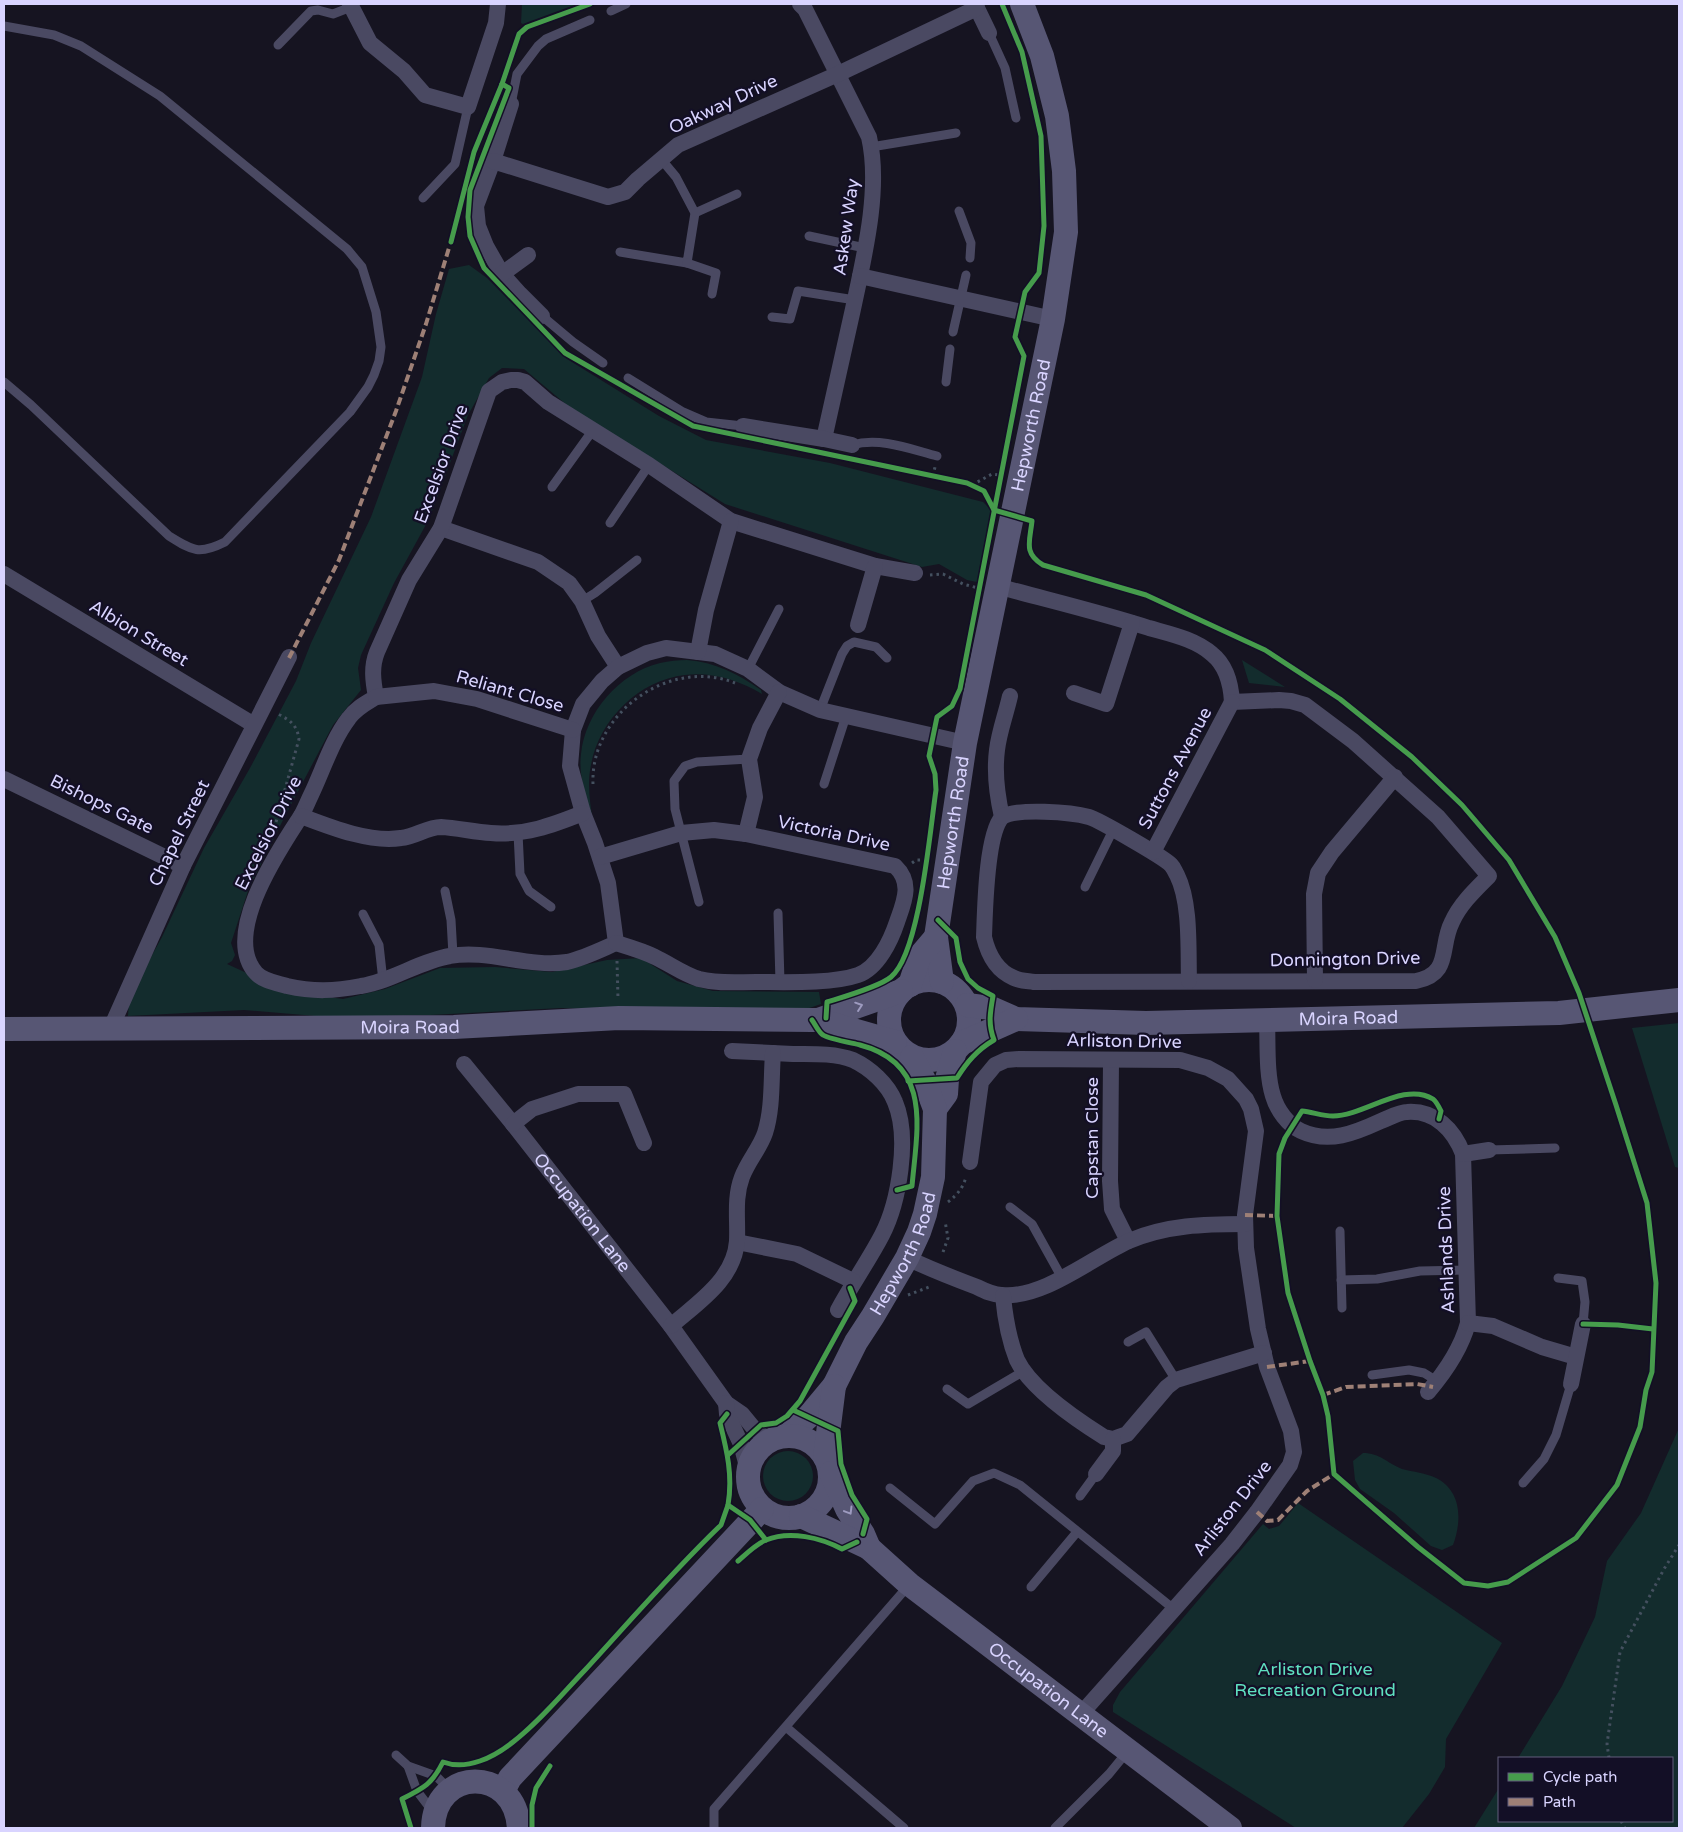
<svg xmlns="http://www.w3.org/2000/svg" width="1683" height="1832" font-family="'Varela Round',sans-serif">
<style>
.green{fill:#132c2d}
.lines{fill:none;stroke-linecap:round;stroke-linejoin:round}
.path{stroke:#44505f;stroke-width:3;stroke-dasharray:2.5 4;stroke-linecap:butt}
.lane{stroke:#4a4962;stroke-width:9}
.street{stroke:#4a4962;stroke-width:16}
.secondary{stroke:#575674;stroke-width:24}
.quiet{stroke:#9e8076;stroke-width:4;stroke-dasharray:8 4;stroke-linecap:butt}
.cycleway-casing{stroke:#130f26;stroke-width:8}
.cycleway{stroke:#469c4c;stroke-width:5}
.oneway{stroke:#9e9bc0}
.labels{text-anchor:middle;stroke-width:4.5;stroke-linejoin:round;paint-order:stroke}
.street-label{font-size:18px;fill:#d9d4ff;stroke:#130f26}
.park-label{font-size:18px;fill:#5fe0c0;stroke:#130f26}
</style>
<rect width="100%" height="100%" fill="#161421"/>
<g class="green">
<path d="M522,4H577L523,24L521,23Z"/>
<path d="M469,265L487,278L567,359L659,416L706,440L830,463L983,502L991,510L977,582L967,580L939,564L922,567L725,504L568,406L524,369L502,368L489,378L468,415L429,519L394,583L361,655L358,668L361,690L333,725L284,818L249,888L231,943L235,955L232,961L227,964L286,991L343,999L385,989L440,968L495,967L552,972L607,960L641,958L677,981L713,991L819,992L821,1004L798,1012H678L561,1008L431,1015L327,1017L244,1010L128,1016L129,997L162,937L204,848L250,768L296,681L311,643L371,517L422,377L436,314L449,269Z"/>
<path d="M687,660C715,662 738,674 761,690L762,694C738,680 713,672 685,675C639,680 599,720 591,765C587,783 590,803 593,822C587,800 578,777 581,754C585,713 619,673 660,663C669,661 678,660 687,660Z"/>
<path d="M1242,660L1285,687L1249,683Z"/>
<path d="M1679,1023V1168L1675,1167L1632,1028Z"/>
<path d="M1679,1428V1828H1474L1499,1788V1821H1672V1758H1518L1562,1686L1595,1617L1607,1561L1641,1513Z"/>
<circle cx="788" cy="1476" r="25"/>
<path d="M1363,1453C1380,1453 1387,1463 1402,1469C1413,1472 1426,1473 1436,1478C1462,1491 1462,1521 1453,1545L1442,1550L1431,1546L1394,1513L1360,1489L1355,1480L1353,1461Z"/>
<path d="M1298,1503L1502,1643L1446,1739L1445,1767L1429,1794L1402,1828H1296L1113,1712V1705L1120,1692L1263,1524L1269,1529L1279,1526Z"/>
</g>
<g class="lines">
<g class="path">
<path d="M933,476L935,467"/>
<path d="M972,485L992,474L1000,475"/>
<path d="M930,575L943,574L963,584L978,588"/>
<path d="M593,784C590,713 670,657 735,683"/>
<path d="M276,822L299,739C297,725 290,720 278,714"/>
<path d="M912,863L916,860H926"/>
<path d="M617,961L618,999"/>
<path d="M948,1202C957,1195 963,1188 966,1177"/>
<path d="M943,1252L948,1238L945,1221"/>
<path d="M908,1295L929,1287"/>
<path d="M1609,1758L1607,1744L1620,1652L1664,1569L1679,1545"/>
<path d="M1621,1821L1625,1828"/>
</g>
<g class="lane">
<path d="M611,11L626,4"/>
<path d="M4,26L54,35L81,46L160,96L347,249L362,267L376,312L381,347L379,361L374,375L368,387L350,412L225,542C199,555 193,551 169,536L31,405L4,382"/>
<path d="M989,33L1005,68L1016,118"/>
<path d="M278,45L311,11L318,10L333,14L351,7"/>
<path d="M511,104L517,74L538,46L546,39L590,20"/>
<path d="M871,147L956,133"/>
<path d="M423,198L455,164L468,107"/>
<path d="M959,211L971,243L970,258"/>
<path d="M695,213L737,194"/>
<path d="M809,236L865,248"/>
<path d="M620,252L687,263L695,213L676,177L661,159"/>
<path d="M687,263L716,273L712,294"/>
<path d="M542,316L573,342L603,363"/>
<path d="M772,317L790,319L798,291L855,300"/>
<path d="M953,332L966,275"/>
<path d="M628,378L683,412L706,422L743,426"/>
<path d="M946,382L950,349"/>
<path d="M852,445C880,437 910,449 937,456"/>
<path d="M552,487L593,430"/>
<path d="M610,523L649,465"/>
<path d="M582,601L595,593L637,560"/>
<path d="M748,669L779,609"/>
<path d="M820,710L842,654L847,646L854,642L876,647L887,658"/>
<path d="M824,784L846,716"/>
<path d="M518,833L520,874L529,891L551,907"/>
<path d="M1085,887L1113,830"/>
<path d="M445,891L451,920L453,955"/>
<path d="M699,902L675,809L674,781L685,766L697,762L749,759"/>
<path d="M778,913L780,982"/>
<path d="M363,914L379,945L383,981"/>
<path d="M1489,1150L1555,1148"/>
<path d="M1010,1207L1032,1224L1062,1278"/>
<path d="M1340,1231L1342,1308"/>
<path d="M1558,1278L1582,1281L1585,1302L1583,1324"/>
<path d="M1341,1280L1377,1279L1420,1271L1467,1270"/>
<path d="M1128,1342L1146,1332L1176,1380"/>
<path d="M1372,1375L1409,1370L1424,1373L1437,1381"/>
<path d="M947,1389L968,1404L1024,1371"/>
<path d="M1523,1483L1544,1459L1556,1435L1571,1384"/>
<path d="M890,1488L935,1524L973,1481L994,1473L1020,1485L1175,1610"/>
<path d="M1080,1496L1096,1474"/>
<path d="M1031,1587L1077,1532"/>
<path d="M786,1727L904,1828"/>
<path d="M396,1755L408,1766L436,1776L450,1790"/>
<path d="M408,1766L417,1791L433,1812"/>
<path d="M714,1828V1809L909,1585"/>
<path d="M1055,1828L1109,1774L1127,1752"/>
</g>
<g class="street">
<path d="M350,4L370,43L404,71L425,95L468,107L496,23L498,4"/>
<path d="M800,4L805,9L869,137C881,189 864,257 853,309C843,352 834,396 824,439"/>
<path d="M975,4L989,33"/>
<path d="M511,104L493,161L476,206L478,226L486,246L502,274L520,294L542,316"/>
<path d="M493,161L608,197L625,192L638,179L678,145L838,74L977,8"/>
<path d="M502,274L528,255"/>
<path d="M860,276L1053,319"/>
<path d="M743,426L824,439L852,445"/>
<path d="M441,528L538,562L569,583L582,601L598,636L618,667"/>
<path d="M915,573L875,566L731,521L649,465L548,402L525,382L518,380H511L502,382L489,391L441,528L409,580L377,652C371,667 373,681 376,697C366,703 356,708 349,718C332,740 323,770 311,795C307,803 304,812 299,819C277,853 222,935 256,973C263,981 277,983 287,986C314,992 334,991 361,986C393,981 419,961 450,956C488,949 528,968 567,962C584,958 600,950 616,943L608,883L595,843L583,813L570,766L573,730L583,704L602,681L618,667L647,653L666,648L715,654L748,669L779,692L820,710L965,743"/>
<path d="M4,574L254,725"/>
<path d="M997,586C1048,600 1099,612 1149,628C1170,634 1195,639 1212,654C1227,666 1231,684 1232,702L1279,700L1291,701L1305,705L1353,741L1438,817L1489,876C1475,890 1460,904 1452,922C1439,947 1452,974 1416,981L1034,982C1028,981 1020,981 1014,978C997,971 988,954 984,937C985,911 986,835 1002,817C997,795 994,773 997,750C999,732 1006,714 1010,696"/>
<path d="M858,625L875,566"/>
<path d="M698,652L706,610L731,521"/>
<path d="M1074,693L1106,704L1132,623"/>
<path d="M376,697L434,691L477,699L573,730"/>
<path d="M4,779L183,866"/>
<path d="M301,816C330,827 370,843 401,838C415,837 427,827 441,827C458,828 474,832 491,833C524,836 553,825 583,813"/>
<path d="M1002,817C1017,808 1071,812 1089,817C1099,820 1165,858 1171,865C1174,868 1175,872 1177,875C1191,903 1188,950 1189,981"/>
<path d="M746,834L755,797L749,759L760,728L779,692"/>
<path d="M1153,852L1232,702"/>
<path d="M600,857L681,833L714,830L746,834L895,866C913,883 904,902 897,922C891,940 878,968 858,975C832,984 784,982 756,982C737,982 718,984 699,979C683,974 670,964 655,957C643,951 629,947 616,943"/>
<path d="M1315,980L1314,894L1318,873L1332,852L1395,777"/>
<path d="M1267,1020C1268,1043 1266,1074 1273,1096C1277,1110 1288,1125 1301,1131C1329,1144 1355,1133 1381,1121C1389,1118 1399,1112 1407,1112C1435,1110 1454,1130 1463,1154L1468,1323C1461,1349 1446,1371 1428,1392"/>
<path d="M110,1030L183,866L289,657"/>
<path d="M732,1051C752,1052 772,1053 793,1054C812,1054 835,1053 853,1060C870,1068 888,1084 895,1102C910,1137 899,1202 882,1235C869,1260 852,1284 838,1310"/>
<path d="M1111,1061L1110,1181L1112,1209L1128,1241"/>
<path id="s1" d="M464,1064L513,1124L671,1326L726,1403L742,1414L756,1431L772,1442"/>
<path d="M513,1124L532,1109L578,1094H624L644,1143"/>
<path d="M1463,1154L1489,1150"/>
<path d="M970,1162L981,1082L995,1065L1006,1060L1019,1059L1180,1060L1208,1068L1228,1079L1246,1099L1251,1109L1256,1131L1245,1215L1246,1248L1258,1329L1267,1367L1291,1431L1294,1452L1290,1465L1257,1512L1232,1544L1080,1715"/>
<path d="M737,1242L797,1254L853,1281"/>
<path d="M907,1258C930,1269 953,1278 977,1287C985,1291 993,1295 1002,1295C1043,1299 1093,1257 1129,1241C1166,1225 1205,1224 1245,1224"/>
<path d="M1003,1296C1005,1317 1009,1340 1017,1360C1031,1389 1077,1420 1104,1437L1113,1439L1127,1434L1167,1387L1176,1380L1264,1353"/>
<path d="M1468,1323L1493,1326L1542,1347L1576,1357"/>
<path d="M671,1326C697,1303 734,1280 737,1241C738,1219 734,1198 742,1177C748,1161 760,1148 765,1133C773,1108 771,1079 773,1053"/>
<path d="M1571,1384L1583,1324"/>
<path d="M726,1403L727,1414L741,1444L748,1470"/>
<path d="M1096,1474L1113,1451V1439"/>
</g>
<g class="secondary">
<circle cx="929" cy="1020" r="40"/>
<path id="s2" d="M942,982L936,937L965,743L1053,319L1066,232L1064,171L1057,116L1042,56L1022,4"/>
<path d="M910,985L919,957L936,937"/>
<path id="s3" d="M967,1005L991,1008L1016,1019L1146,1023L1559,1013L1679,1000"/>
<path d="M818,1020L901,991"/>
<path id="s4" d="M4,1029L454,1027L619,1018L812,1020H818L895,1042"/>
<path d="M962,1043L1016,1019"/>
<path d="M935,1109L946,1094L947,1079L955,1051"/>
<path id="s5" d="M787,1436L809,1416L834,1386L856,1342L873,1316L907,1258L919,1232L925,1214L933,1177L935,1109L924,1080L912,1057"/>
<circle cx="789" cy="1477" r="41"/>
<path d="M825,1457L834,1386"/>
<path d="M831,1473L847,1509L863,1534L869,1548"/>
<path id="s6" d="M801,1516L869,1548L909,1584L1230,1828"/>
<path d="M503,1791L510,1778L762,1509"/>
<path d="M433,1828C434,1767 515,1765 519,1828"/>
</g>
<g class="quiet">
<path d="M289,658L339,560L396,411L426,324L452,238"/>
<path d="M1245,1215L1277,1216"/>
<path d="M1267,1367L1310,1361"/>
<path d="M1323,1395L1346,1387L1417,1384L1433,1387"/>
<path d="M1257,1512L1267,1521L1278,1520L1307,1491L1334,1474"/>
</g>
<g class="cycleway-casing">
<g id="cycleway">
<path d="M502,84L509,88L470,190L468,217L470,236L484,268L565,353L693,426L967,483L984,491L994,510L1032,521C1030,541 1023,553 1043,565L1146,595L1265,650L1340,699L1412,757L1462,805L1509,860L1555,937L1579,993L1616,1105L1647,1203L1656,1283L1652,1372L1646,1390L1640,1427L1617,1485L1576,1538L1508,1582L1488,1586L1464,1583L1418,1547L1334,1474L1328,1416L1323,1395L1310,1361L1288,1293L1277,1216L1279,1154L1285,1138L1302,1111C1312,1112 1323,1116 1333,1116C1364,1116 1404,1081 1433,1099C1436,1101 1439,1107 1441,1111L1439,1119"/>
<path d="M451,242L474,152L502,84L519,34L527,27L590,4"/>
<path d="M826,1018L827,1002C843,997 879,987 891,977C920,953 930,829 936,790L935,774L929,756L937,717L952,706L960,689L1024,356L1015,337L1025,292L1039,273L1044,226L1041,136L1022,52L1002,4"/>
<path d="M812,1020C815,1024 819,1033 823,1035C829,1039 852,1043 860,1045C933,1064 917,1129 912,1186L897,1190"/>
<path d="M908,1081L957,1078C967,1062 977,1050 994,1040C988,1024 990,1013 993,996L978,988L968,979L960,962L956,938L938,920"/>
<path d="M1583,1324L1618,1325L1653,1329"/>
<path d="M793,1410L838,1431L841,1464L852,1495L867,1519L863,1534"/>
<path d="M727,1414L720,1423C727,1451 733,1476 728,1505L750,1520L766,1540"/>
<path d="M728,1455L761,1425L776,1423L787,1416L800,1401L855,1301L850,1288"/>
<path d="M738,1561C746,1554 756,1544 766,1540C790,1530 821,1538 842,1549L857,1542"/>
<path d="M411,1828L402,1799C424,1788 432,1784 443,1762C467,1771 494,1757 513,1742C540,1721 562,1694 585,1670C630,1621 673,1571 721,1525L728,1505"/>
<path d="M532,1828V1805L536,1788L550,1766"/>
</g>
</g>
<use href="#cycleway" class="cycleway"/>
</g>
<defs><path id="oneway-chevron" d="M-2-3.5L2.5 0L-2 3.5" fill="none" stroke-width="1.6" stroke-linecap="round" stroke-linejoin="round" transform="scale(1.25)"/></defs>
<g class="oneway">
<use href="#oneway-chevron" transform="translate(859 1006) rotate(-19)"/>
<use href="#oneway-chevron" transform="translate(849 1511) rotate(59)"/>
</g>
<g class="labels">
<g class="street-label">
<text transform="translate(723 104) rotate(-25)" y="6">Oakway Drive</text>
<text transform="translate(846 227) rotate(-82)" y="6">Askew Way</text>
<text dy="6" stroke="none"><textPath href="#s2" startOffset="566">Hepworth Road</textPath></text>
<text transform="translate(441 464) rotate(-70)" y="6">Excelsior Drive</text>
<text transform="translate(139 633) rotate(31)" y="6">Albion Street</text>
<text transform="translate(510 691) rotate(16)" y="6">Reliant Close</text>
<text transform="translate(1175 768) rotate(-62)" y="6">Suttons Avenue</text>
<text transform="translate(102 804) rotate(26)" y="6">Bishops Gate</text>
<text dy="6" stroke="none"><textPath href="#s2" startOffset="161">Hepworth Road</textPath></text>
<text transform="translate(179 833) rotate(-64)" y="6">Chapel Street</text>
<text transform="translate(268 833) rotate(-63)" y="6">Excelsior Drive</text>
<text transform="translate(834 833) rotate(12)" y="6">Victoria Drive</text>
<text transform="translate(1345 959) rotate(-1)" y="6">Donnington Drive</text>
<text dy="6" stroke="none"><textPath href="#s3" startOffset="384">Moira Road</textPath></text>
<text dy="6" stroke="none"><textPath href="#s4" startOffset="406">Moira Road</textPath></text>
<text transform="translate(1124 1041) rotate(1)" y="6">Arliston Drive</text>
<text transform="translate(1092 1138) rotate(-90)" y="6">Capstan Close</text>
<text dy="6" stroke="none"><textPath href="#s1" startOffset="190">Occupation Lane</textPath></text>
<text transform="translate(1446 1250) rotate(-92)" y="6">Ashlands Drive</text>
<text dy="6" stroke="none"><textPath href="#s5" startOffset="219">Hepworth Road</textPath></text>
<text transform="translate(1232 1508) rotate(-52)" y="6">Arliston Drive</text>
<text dy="6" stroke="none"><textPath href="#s6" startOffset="304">Occupation Lane</textPath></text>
</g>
<g class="park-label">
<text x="1315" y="1675">Arliston Drive<tspan x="1315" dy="21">Recreation Ground</tspan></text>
</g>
</g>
<rect width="1683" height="1832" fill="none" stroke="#d9d4ff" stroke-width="10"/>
<rect x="1498" y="1757" width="175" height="65" fill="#130f26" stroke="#625e7d"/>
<rect x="1508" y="1773" width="25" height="8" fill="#469c4c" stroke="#625e7d"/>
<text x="1543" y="1782" font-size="15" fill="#d9d4ff">Cycle path</text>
<rect x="1508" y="1798" width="25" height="8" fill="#9e8076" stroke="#625e7d"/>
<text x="1543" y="1807" font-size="15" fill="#d9d4ff">Path</text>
</svg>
